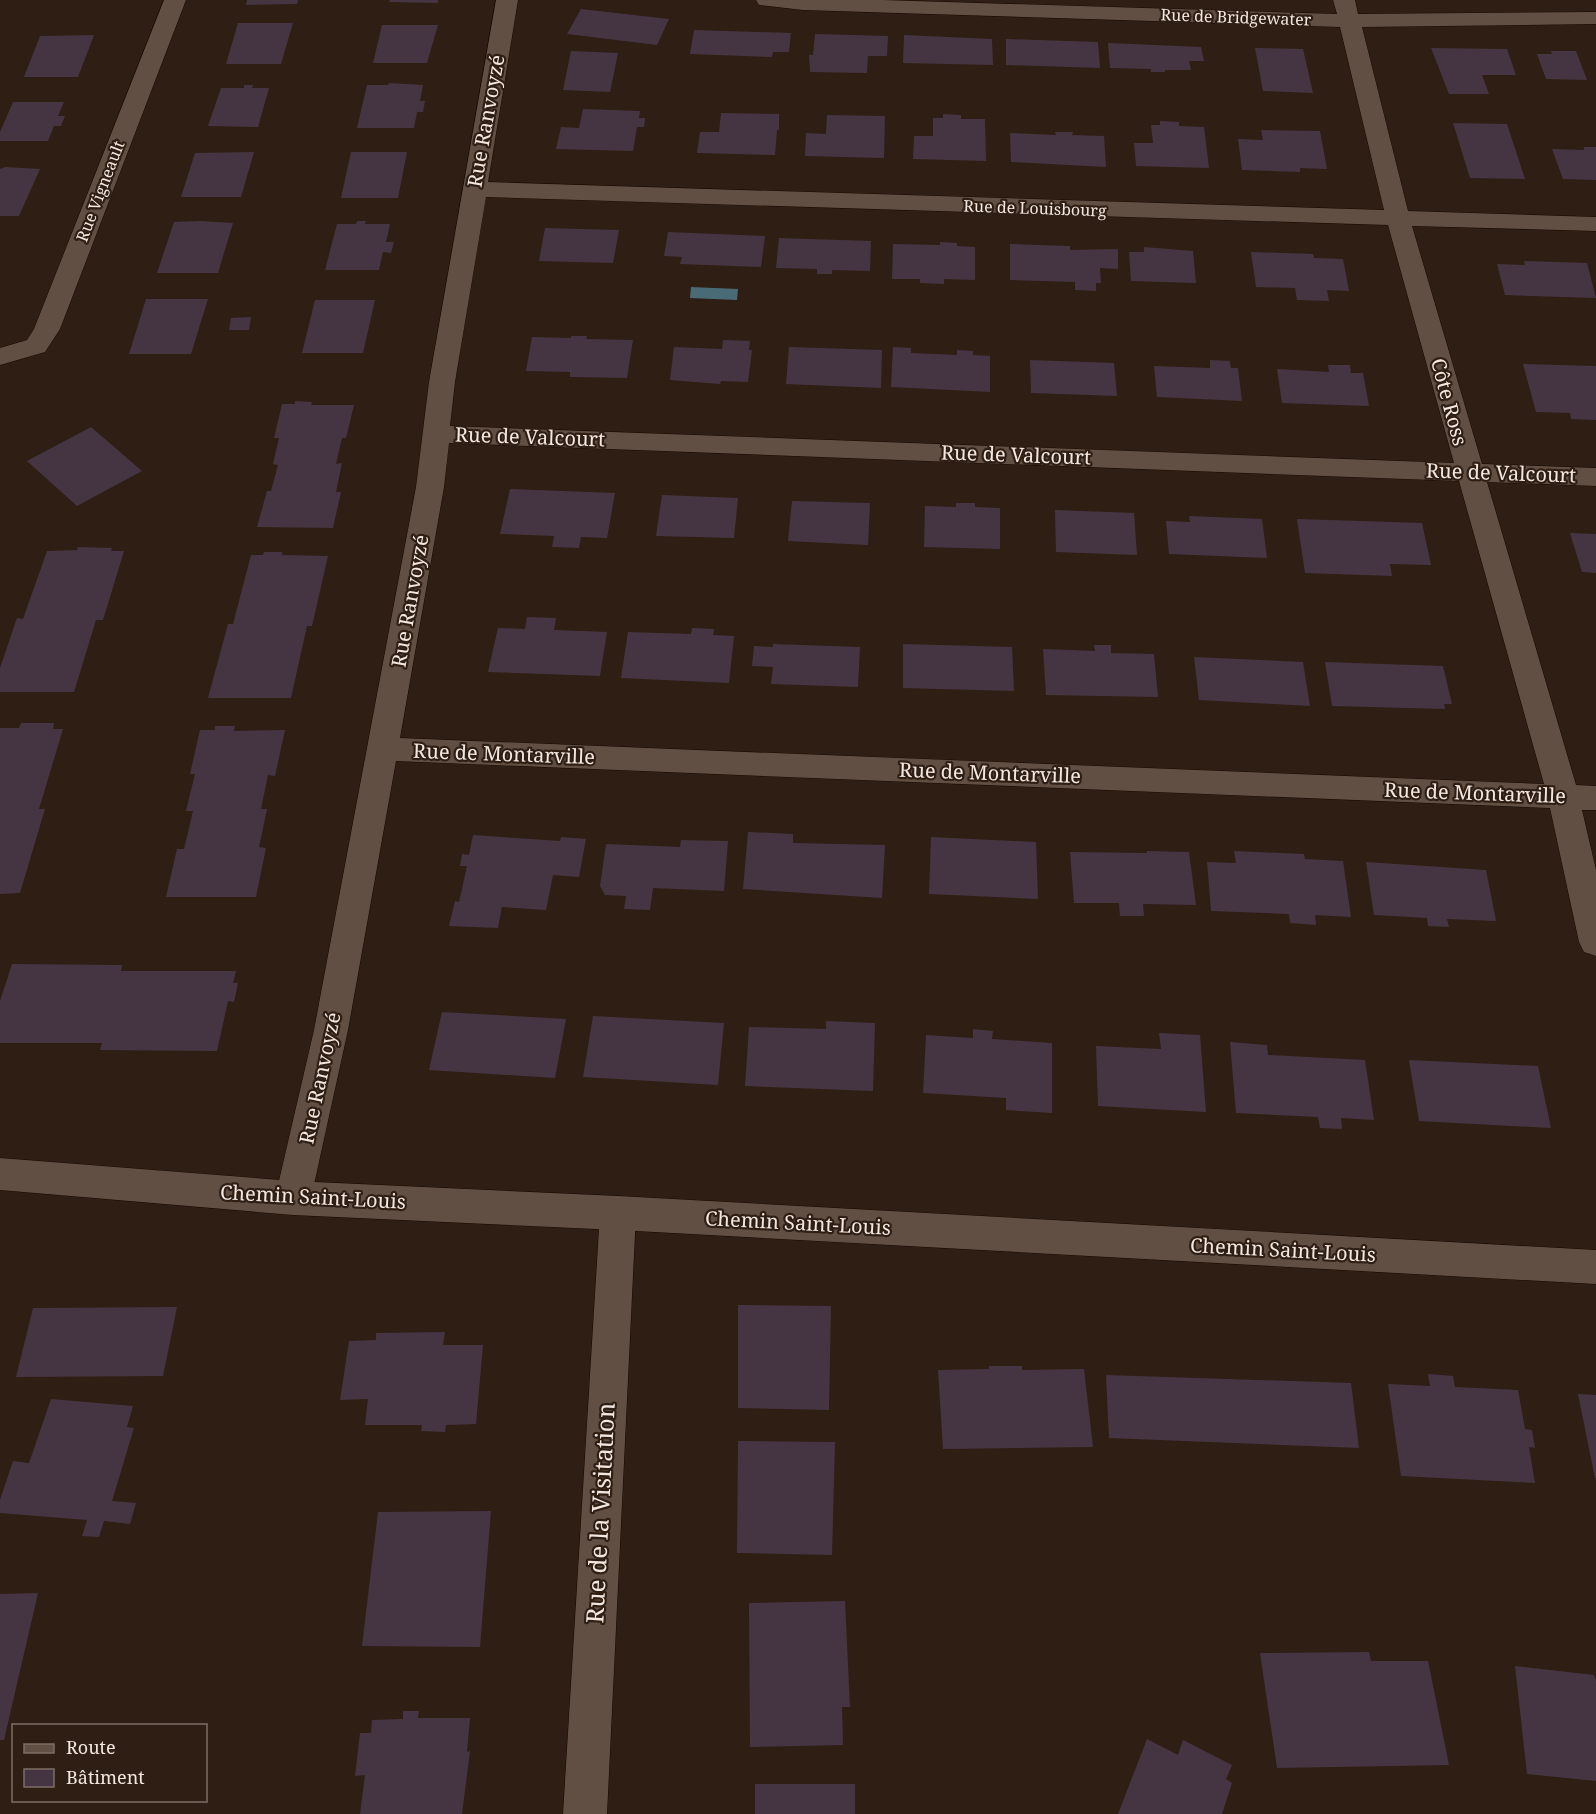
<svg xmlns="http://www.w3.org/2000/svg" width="1596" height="1814" font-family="'Noto Serif',serif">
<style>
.water{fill:#486b75}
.building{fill:#453543}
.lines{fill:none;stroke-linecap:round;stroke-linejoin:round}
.street-casing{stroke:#160801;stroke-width:1}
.secondary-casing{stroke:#160801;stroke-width:1}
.street{fill:#624f43;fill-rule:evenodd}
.secondary{fill:#624f43;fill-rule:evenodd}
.labels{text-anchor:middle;stroke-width:4.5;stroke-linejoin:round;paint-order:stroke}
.far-street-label{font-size:16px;fill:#f3e7e0;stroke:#2f1e13}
.street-label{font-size:20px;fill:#f3e7e0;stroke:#2f1e13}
.near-street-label{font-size:24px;fill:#f3e7e0;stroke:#2f1e13}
</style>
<rect width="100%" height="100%" fill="#2f1e13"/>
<path class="water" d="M691,287L738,289L737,300L690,298Z"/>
<g class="building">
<path d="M247,0H298L297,4L246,5Z"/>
<path d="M390,0H438V3L389,2Z"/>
<path d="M581,9L669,19L657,45L567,34Z"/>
<path d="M238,23H293L281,64H226Z"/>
<path d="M382,25H438L427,63H373Z"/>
<path d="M694,30L791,33L789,52H773L772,57L690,54Z"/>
<path d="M815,34L888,36L887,56H868L867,73L810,72L809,55H813Z"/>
<path d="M94,35L78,77H24L40,36Z"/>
<path d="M904,35L992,39L993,65L903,63Z"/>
<path d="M1006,39L1098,42L1100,68L1006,65Z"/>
<path d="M1108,43L1201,47L1204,61H1189L1191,70H1165V72H1151V69L1110,68Z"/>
<path d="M1255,48L1303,49L1313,93L1263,91Z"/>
<path d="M1431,48L1507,49L1516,75H1482L1489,94H1449Z"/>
<path d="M571,51L618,53L610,92L563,90Z"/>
<path d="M1551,51H1576L1587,80L1546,79L1537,54H1552Z"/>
<path d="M389,83L423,85L420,101H425L423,112H417L414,128H357L367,85H388Z"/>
<path d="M244,85H253L252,88H269L258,127L208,126L221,88H244Z"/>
<path d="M13,102H64L58,116H65L61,126H54L48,141H0V132Z"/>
<path d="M583,109L640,111L639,118H645L644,127H637L633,151L556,149L561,127L579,128Z"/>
<path d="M721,113L779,114V130H777L775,155L697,153L700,132H719Z"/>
<path d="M943,114L961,115V119H985L986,161L913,159L914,136H933V118H943Z"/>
<path d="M827,115L885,116L884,158L805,156L806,133L826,134Z"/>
<path d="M1160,121L1179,122V126L1204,127L1209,168L1136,166L1134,143H1153L1151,125H1160Z"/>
<path d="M1453,123L1507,124L1525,179L1470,178Z"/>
<path d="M1261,130L1320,131L1327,169L1300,168V172L1242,170L1238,139L1263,140Z"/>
<path d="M1055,132H1073L1072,135L1104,136L1106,167L1011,162L1010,133L1056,135Z"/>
<path d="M1584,147H1596V180L1563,179L1552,149L1584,150Z"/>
<path d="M254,152L241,197H181L195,153Z"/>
<path d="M351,152H407L398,198H341Z"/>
<path d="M5,167L40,169L19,216H0V169Z"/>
<path d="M200,221L233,223L218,273H157L174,222Z"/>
<path d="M357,221H366L365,224H390L386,242H394L391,253L383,252L379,270H325L337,224H356Z"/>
<path d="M545,228L619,230L613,263L539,261Z"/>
<path d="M668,232L765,236L761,267L680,264L682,257L664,256Z"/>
<path d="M779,238L871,241L870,271L832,270V274H817V269L776,268Z"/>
<path d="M940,242L957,243V246L975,247V280L944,279V284L920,283V279H892L893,244L940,245Z"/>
<path d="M1010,244L1070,246V250L1118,249V269L1100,268L1101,283H1096V291L1075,290V282L1010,280Z"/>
<path d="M1144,247L1193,251L1196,283L1131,281L1129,252H1144Z"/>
<path d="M1251,252L1313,254L1314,258L1343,259L1349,291L1327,290L1329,301L1297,300L1295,288L1256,287Z"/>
<path d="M1524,261L1587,263L1596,298L1505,295L1497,264L1525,265Z"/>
<path d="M146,299H208L191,354H129Z"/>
<path d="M315,300H375L363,353H302Z"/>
<path d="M251,317L249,330H229L231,318Z"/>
<path d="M571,336H587L586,339L633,340L627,378L570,377V372L526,371L532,337L571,338Z"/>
<path d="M723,340L750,341L749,350H752L748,382L721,381L720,384L670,380L674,347L722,349Z"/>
<path d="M789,347L882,350L881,388L786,384Z"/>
<path d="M893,347L911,348V353L957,355V350L973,351V355L990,356V392L891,387Z"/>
<path d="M1030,360L1114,363L1117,396L1031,393Z"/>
<path d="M1210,360L1230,361L1231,368H1238L1242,401L1157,397L1154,366L1210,368Z"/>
<path d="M1523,364L1596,366V420L1571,419L1570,413L1536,412Z"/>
<path d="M1328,365H1350L1351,373H1363L1369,406L1282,403L1277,369L1329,372Z"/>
<path d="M295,401L312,402L311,405H354L346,438H342L336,464L342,463L336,492H341L333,528L257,527L267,491H271L278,465L273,464L279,438H274L282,404H295Z"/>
<path d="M91,427L142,471L77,506L27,461Z"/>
<path d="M510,489L615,493L607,538L581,537L579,548L552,547L554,536L500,534Z"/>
<path d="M662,495L738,498L734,538L656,536Z"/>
<path d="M792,501L870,503L868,545L788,541Z"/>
<path d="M956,503H975V507L1000,508V549L924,547L925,506L956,507Z"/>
<path d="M1055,510L1134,513L1137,555L1056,552Z"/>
<path d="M1189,516L1262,519L1267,558L1169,554L1166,521L1190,522Z"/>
<path d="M1297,519L1422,523L1431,565L1390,564L1392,576L1305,573Z"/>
<path d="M1570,533L1596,534V573L1582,572Z"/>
<path d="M78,547L112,548L111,551H124L103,620H96L74,692H0V668L17,618L23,619L47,551L77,550Z"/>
<path d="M264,552H282V555L328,556L312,626H307L291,698H208L228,624H233L251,555H263Z"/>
<path d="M527,617L556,618L554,630L607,632L600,676L488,672L498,628L525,629Z"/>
<path d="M692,628L714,629L713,635L734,636L729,683L621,678L628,632L691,634Z"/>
<path d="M773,644L860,647L858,687L771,684L773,667L752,666L754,646L773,647Z"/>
<path d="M903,644L1012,647L1014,691L903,688Z"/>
<path d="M1094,645H1111V653L1154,654L1158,697L1046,695L1043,649L1095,651Z"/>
<path d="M1194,657L1303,662L1310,706L1199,700Z"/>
<path d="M1325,662L1443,666L1452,704H1444L1445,709L1332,706Z"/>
<path d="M21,723H54L53,729H63L39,809H45L20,893L0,894V728H19Z"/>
<path d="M215,726H235L234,731L285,730L275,776L268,775L261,809H267L259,847L266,848L256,897H166L177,849H184L193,811H186L195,774H190L200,730H215Z"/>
<path d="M748,832L793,834V843L885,845L882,898L743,889Z"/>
<path d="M473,835L560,841L561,837L586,839L579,877L553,875L546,910L502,907L498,928L449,926L455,901L459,902L467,866H460L462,854L469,855Z"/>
<path d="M931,837L1036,842L1038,899L929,894Z"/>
<path d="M681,840L728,841L724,891L653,888L650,910L624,909L626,896L605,895L600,886L606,844L680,847Z"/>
<path d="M1147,851L1189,852L1196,905L1143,904L1144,916H1120L1119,903H1074L1070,852L1147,853Z"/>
<path d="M1234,851L1304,854L1305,859L1343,861L1351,917L1315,915L1316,925L1290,923L1289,914L1211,911L1207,862L1236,863Z"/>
<path d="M1366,862L1486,870L1496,921L1447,919L1449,927L1428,926L1427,918L1374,915Z"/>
<path d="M12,964L122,965L121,971H236L233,983H238L234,1002L228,1001L217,1051L100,1050L102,1043H0V1001Z"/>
<path d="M442,1012L566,1019L555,1078L429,1070Z"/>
<path d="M593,1016L724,1023L718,1085L583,1077Z"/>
<path d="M826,1021L875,1023L873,1091L745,1086L749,1027L826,1029Z"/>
<path d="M973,1029L993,1031L992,1039L1052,1043V1113L1006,1110V1098L923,1093L926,1035L973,1038Z"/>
<path d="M1159,1033L1200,1035L1206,1112L1098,1106L1096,1046L1161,1049Z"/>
<path d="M1230,1042L1267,1045L1268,1055L1365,1060L1374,1120L1341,1118L1342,1129L1320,1128L1318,1117L1236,1113Z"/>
<path d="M1409,1060L1538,1066L1551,1128L1419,1121Z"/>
<path d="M738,1305L831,1306L829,1410L738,1408Z"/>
<path d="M177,1307L163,1376L16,1377L33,1308Z"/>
<path d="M445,1332L443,1345H483L476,1424L446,1425L445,1432L421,1431L422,1425H365L368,1399L340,1400L349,1341L376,1340V1333Z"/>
<path d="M989,1366H1022V1370L1084,1369L1093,1447L943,1449L938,1370L989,1369Z"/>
<path d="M1428,1374L1453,1376L1455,1387L1518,1390L1525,1429L1532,1430L1535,1448L1529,1447L1535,1483L1401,1476L1388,1384L1430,1386Z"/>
<path d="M1106,1375L1351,1383L1359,1448L1109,1438Z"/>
<path d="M1578,1394L1596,1395V1478H1595Z"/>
<path d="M51,1399L133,1406L127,1427L134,1428L112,1501L136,1503L130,1524L104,1521L99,1537L82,1536L87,1520L0,1513V1500L13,1461L29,1463Z"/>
<path d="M738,1441L835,1442L832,1555L737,1553Z"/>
<path d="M491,1511L480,1647L362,1646L378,1512Z"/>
<path d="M38,1593L4,1740H0V1594Z"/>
<path d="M845,1601L850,1707H842L843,1745L750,1747L749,1603Z"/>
<path d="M1369,1652L1371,1661H1428L1449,1765L1277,1768L1260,1653Z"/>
<path d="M1515,1666L1594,1675L1596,1681V1781L1527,1774Z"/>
<path d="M403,1711H419L418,1718H470L467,1752L470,1751L462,1814H360L365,1775L355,1776L360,1733H371L372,1720L403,1719Z"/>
<path d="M1147,1739L1178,1755L1183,1740L1232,1765L1226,1779L1232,1783L1222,1814H1118Z"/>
<rect x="755" y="1784" width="100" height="30"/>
</g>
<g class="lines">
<g class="street-casing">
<g id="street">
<path d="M164,0H186L60,329L45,352L0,365V348L27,340L34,329Z"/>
<path d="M496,0H518L488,182L1384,210L1340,27L803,10L759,5L756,0H882L1337,14L1333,0H1355L1358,14L1596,12V24L1362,27L1408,211L1596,217V231L1412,226L1482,464L1596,468V486L1487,482L1576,785L1596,786V810H1582L1596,870V956L1584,952L1579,942L1550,808L396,761L348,1030L311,1198L306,1210L293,1215L280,1210L275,1198L314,1030L416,487L429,382ZM486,197L1388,225L1454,463L450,426L455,382ZM449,443L1459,481L1544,784L400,738L444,487Z"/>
<path d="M618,1196L631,1201L636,1213L607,1814H563L600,1213L605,1201Z"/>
</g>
</g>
<g class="secondary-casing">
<path id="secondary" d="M0,1158L293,1181L618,1196L1596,1250V1284L618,1230L293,1215L0,1190Z"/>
</g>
<use href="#street" class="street"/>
<use href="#secondary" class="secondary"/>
</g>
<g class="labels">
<g class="far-street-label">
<text transform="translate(1236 17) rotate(2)" y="6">Rue de Bridgewater</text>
<text transform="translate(100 191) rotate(-69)" y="6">Rue Vigneault</text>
<text transform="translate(1035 208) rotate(2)" y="6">Rue de Louisbourg</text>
</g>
<g class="street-label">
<text transform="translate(486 121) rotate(-80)" y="7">Rue Ranvoyzé</text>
<text transform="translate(1449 402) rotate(75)" y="7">Côte Ross</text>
<text transform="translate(530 437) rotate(2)" y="7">Rue de Valcourt</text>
<text transform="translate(1016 455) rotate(2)" y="7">Rue de Valcourt</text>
<text transform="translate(1501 473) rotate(2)" y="7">Rue de Valcourt</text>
<text transform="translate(410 601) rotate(-80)" y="7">Rue Ranvoyzé</text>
<text transform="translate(504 754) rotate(2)" y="7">Rue de Montarville</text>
<text transform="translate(990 773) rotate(2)" y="7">Rue de Montarville</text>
<text transform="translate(1475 793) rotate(2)" y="7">Rue de Montarville</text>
<text transform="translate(320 1078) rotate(-78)" y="7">Rue Ranvoyzé</text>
<text transform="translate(313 1197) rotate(3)" y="7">Chemin Saint-Louis</text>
<text transform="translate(798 1223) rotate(3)" y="7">Chemin Saint-Louis</text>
<text transform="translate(1283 1250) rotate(3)" y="7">Chemin Saint-Louis</text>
</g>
<g class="near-street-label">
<text transform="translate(601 1513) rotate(-87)" y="8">Rue de la Visitation</text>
</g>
</g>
<rect x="12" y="1724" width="195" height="78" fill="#2f1e13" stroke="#7d6e65" stroke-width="1.5"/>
<rect x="24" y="1744" width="30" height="9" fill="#624f43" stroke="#7d6e65" stroke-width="1.5"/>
<text x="66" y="1754" font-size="18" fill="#f3e7e0">Route</text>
<rect x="24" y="1769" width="30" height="18" fill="#453543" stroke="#7d6e65" stroke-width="1.5"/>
<text x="66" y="1784" font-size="18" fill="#f3e7e0">Bâtiment</text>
</svg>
